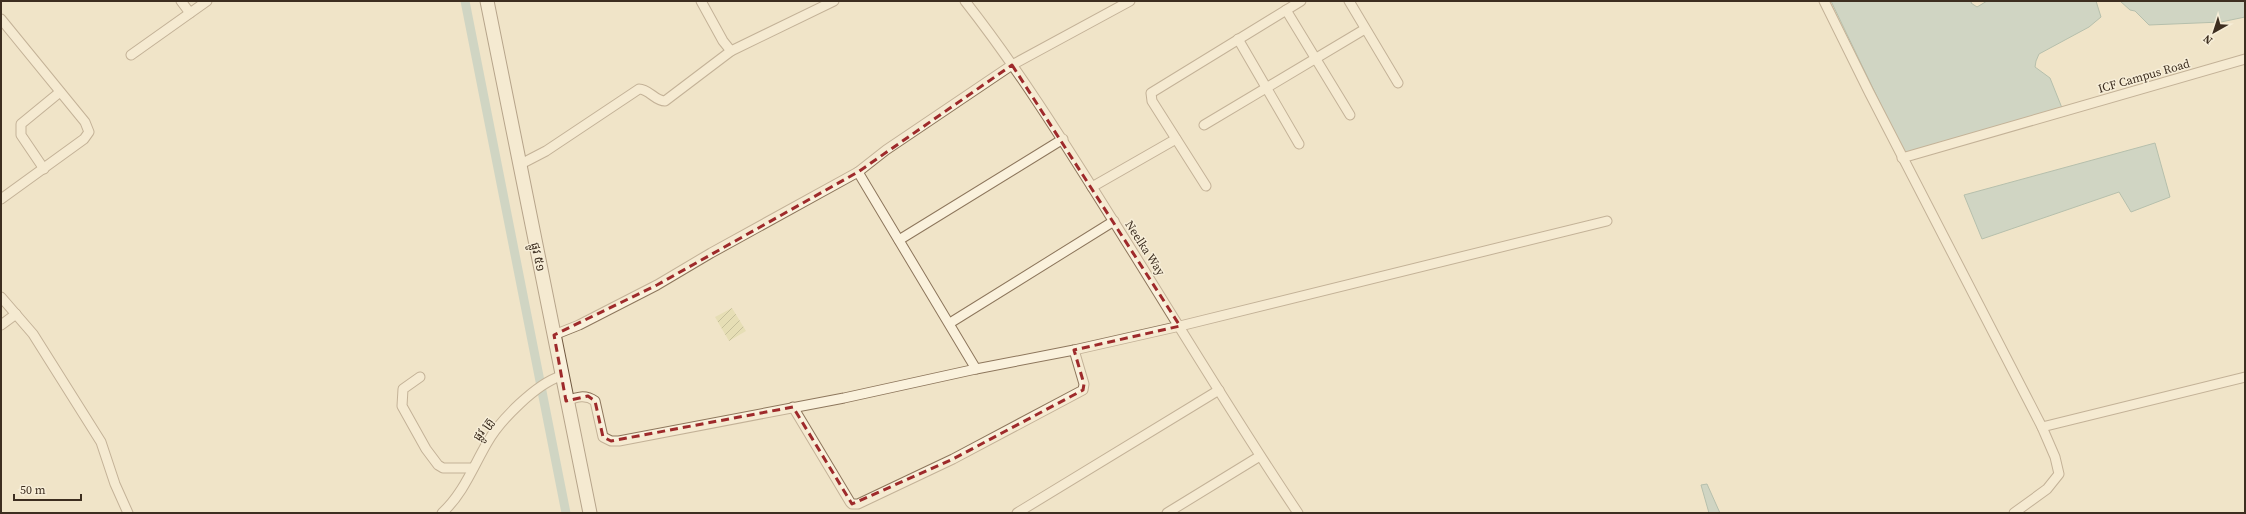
<svg xmlns="http://www.w3.org/2000/svg" width="2246" height="514" font-family="'Source Serif 4','Noto Sans Khmer',serif">
<style>
.farmland{fill:url(#farmland-furrows)}
.water{fill:#a9c4bc;stroke:#6f938a}
.lines{fill:none;stroke-linecap:round;stroke-linejoin:round}
.canal{stroke:#a9c4bc;stroke-width:9}
.minor-casing{stroke:#8d765c;stroke-width:11}
.secondary-casing{stroke:#6f573f;stroke-width:15}
.minor{stroke:#faf1dc;stroke-width:9}
.secondary{stroke:#faf1dc;stroke-width:13}
.marked{fill:none;stroke:#9e2a2b;stroke-width:3;stroke-dasharray:8 5;stroke-linejoin:round}
.labels{text-anchor:middle;stroke-width:3;stroke-linejoin:round;paint-order:stroke}
.street-label{font-size:12px;fill:#3d2e20;stroke:#f7eed8}
</style>
<defs>
<pattern id="farmland-furrows" width="10" height="10" patternUnits="userSpaceOnUse"><rect width="10" height="10" fill="#e6deb5"/><path d="M-1 1l2-2M0 10L10 0M9 11l2-2" fill="none" stroke="#c6bf9b"/></pattern>
</defs>
<rect width="100%" height="100%" fill="#f0e4c8"/>
<path class="farmland" d="M732,308L746,331L729,341L715,317Z"/>
<g class="water">
<path d="M1831,1H1972L1971,3L1977,7L1987,1H2096L2101,17L2089,27L2039,54L2036,61L2035,67L2050,78L2062,108L1904,153Z"/>
<path d="M2120,1H2245V17L2221,22L2149,25L2135,11L2130,10Z"/>
<path d="M2155,143L2170,197L2131,212L2119,192L1982,239L1964,195Z"/>
<path d="M1707,484L1720,513H1709L1701,485Z"/>
</g>
<g class="lines">
<path class="canal" d="M465,1L566,513"/>
<g class="minor-casing">
<g id="minor">
<path d="M181,1L190,13"/>
<path d="M701,1L723,41L731,51"/>
<path d="M965,1C1020,71 1067,147 1114,222C1175,319 1234,418 1298,513"/>
<path d="M1349,1L1398,83"/>
<path d="M1824,1L1869,92L2042,427L2055,457L2059,474L2047,489L2014,513"/>
<path d="M1286,10L1350,115"/>
<path d="M1,19L85,122L89,132L84,139L1,199"/>
<path d="M1238,39L1299,144"/>
<path d="M131,55L207,1"/>
<path d="M1204,125L1365,29"/>
<path d="M1902,158L2245,59"/>
<path d="M519,165L546,151L639,89C649,89 655,101 665,101L731,51L834,1"/>
<path d="M44,169L21,135V124L60,92"/>
<path d="M858,172L976,369"/>
<path d="M1206,186L1152,101L1151,93L1301,1"/>
<path d="M1092,187L1176,139"/>
<path d="M899,240L1063,139"/>
<path d="M1,297L33,334L101,442L115,484L128,513"/>
<path d="M950,323L1114,221"/>
<path d="M1,325L16,314"/>
<path d="M554,335L579,325L657,285L711,253L858,172L886,150L1012,65L1130,1"/>
<path d="M420,377L403,389L402,406L426,449L438,465L443,468H473"/>
<path d="M566,401C577,397 585,394 595,401L603,437L611,441H619L844,398L976,369L1074,350L1180,326L1607,221"/>
<path d="M793,407L850,502L852,504H858L953,459L1083,390L1084,384L1074,350"/>
<path d="M2042,427L2245,377"/>
<path d="M442,513C463,494 473,467 487,443C500,420 536,384 561,376"/>
<path d="M1017,513L1219,390"/>
<path d="M1167,513L1260,456"/>
</g>
</g>
<g class="secondary-casing">
<path id="secondary" d="M487,1L590,513"/>
</g>
<use href="#minor" class="minor"/>
<use href="#secondary" class="secondary"/>
</g>
<path d="M0 0H2246V514H0ZM1012,65L1180,326L1074,350L1084,384L1083,390L953,459L852,504L793,407L611,441L603,437L595,401L588,396L566,401L554,335L657,285L858,172Z" fill="#f0e4c8" fill-opacity=".55" fill-rule="evenodd"/>
<path class="marked" d="M1012,65L1180,326L1074,350L1084,384L1083,390L953,459L852,504L793,407L611,441L603,437L595,401L588,396L566,401L554,335L657,285L858,172Z"/>
<g class="labels">
<g class="street-label">
<text transform="translate(2144 76) rotate(-16)" y="4">ICF Campus Road</text>
<text transform="translate(1145 248) rotate(57)" y="4">Neelka Way</text>
<text transform="translate(538 257) rotate(78)" y="4">ផ្លូវ ៥១</text>
<text transform="translate(483 429) rotate(-54)" y="4">ផ្លូវ គ្រូ</text>
</g>
</g>
<rect width="2246" height="514" fill="none" stroke="#3d2e20" stroke-width="4"/>
<g transform="translate(2214 32) rotate(219)" stroke="#f7eed8" stroke-width="3" paint-order="stroke">
<path d="M0-3L7 15L0 10L-7 15Z" fill="#3d2e20"/>
<text y="-6" font-size="11" font-weight="bold" text-anchor="middle" fill="#3d2e20">N</text>
</g>
<path d="M14 494v6h67v-6" fill="none" stroke="#3d2e20" stroke-width="2"/>
<text x="20" y="494" font-size="12" fill="#3d2e20" stroke="#f7eed8" stroke-width="3" paint-order="stroke">50 m</text>
</svg>
